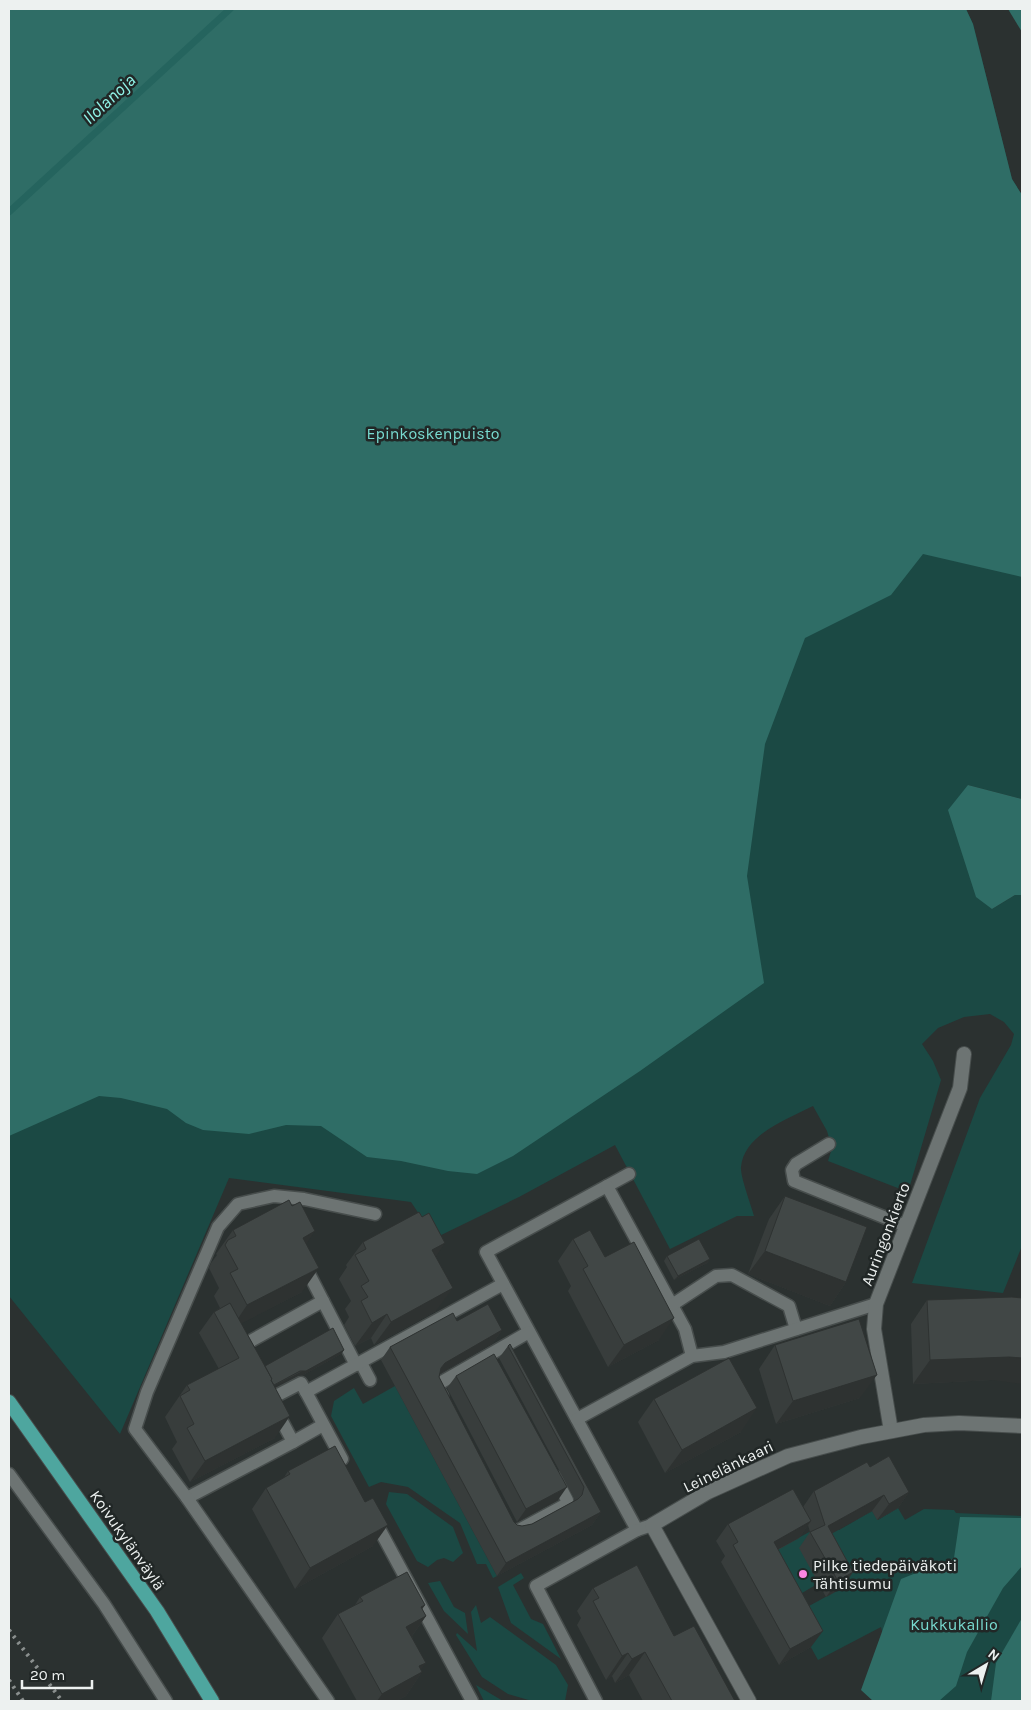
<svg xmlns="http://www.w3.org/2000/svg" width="1031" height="1710" font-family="Karla,sans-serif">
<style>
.green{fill:#1b4944;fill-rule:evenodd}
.forest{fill:#2f6d66}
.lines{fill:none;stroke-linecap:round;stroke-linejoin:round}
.stream{stroke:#25645e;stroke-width:7}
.service-casing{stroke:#474d4c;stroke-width:15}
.minor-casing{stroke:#474d4c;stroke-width:16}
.primary-casing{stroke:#474d4c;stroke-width:16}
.service{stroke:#6d7473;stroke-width:12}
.minor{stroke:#6d7473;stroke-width:14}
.primary{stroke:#4ea69f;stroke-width:14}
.rail{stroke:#8a8f8e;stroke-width:4;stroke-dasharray:2.5 5;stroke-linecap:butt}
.wall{fill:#383d3c}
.shaded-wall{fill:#2e3231}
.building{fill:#414746;stroke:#2e3231}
.poi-dot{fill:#fd86e2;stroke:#212726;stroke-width:2}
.labels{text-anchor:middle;stroke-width:5;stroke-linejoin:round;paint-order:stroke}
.park-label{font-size:16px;fill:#78dbd0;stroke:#212726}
.street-label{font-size:16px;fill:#edf1f0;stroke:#212726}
.poi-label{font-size:16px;fill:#edf1f0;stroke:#212726;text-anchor:start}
.water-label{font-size:18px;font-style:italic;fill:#90f3e7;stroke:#212726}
</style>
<rect width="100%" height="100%" fill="#2b3130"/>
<g class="green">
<path d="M9,9H966L973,24L1012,179L1022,195V799L968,785L992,909L1015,895H1022V1246L1003,1293L912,1283L980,1098L1011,1045L1014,1034L1004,1022L990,1014L964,1017L938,1028L922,1044L933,1061L941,1080L908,1192L828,1161L832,1148L827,1131L813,1106C788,1119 744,1134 741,1167C740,1176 751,1205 754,1216H737L670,1249L615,1145L519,1197L435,1238L411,1202L229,1178L120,1434L9,1296Z"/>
<path d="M395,1386L497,1576L493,1578L486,1564H477L460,1523L408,1487L381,1482L369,1487L331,1416L334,1401L354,1388L363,1404Z"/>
<path d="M389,1492L407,1494L453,1527L463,1553L453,1562L444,1558L437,1560L428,1567L417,1561L386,1504Z"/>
<path d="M898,1508L905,1520L924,1509L954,1510L956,1513L1022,1516V1701H920L884,1639L881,1627L818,1660L759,1553L780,1548L833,1519L839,1530L872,1511L878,1520ZM819,1583L842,1588L809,1606L802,1593Z"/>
<path d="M521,1573L524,1578L513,1585L531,1619L543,1624L561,1659L511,1623L498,1587Z"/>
<path d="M440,1581L454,1607L465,1613L468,1634L444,1611L428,1583Z"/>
<path d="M476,1605L481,1623L490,1617L556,1665L568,1685L565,1701H532L508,1694L482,1677L456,1635L457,1633L477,1651L471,1612Z"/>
<path d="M476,1685L503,1701H484Z"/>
</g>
<g class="forest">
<path d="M9,9H966L973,24L1012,179L1022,195V577L923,554L891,595L805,638L765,744L747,876L764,983L640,1071L513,1156L477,1174L448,1171L401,1161L367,1157L321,1126L286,1125L249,1134L203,1130L186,1123L167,1109L121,1098L99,1096L9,1136Z"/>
<path d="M1008,9H1022V32Z"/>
<path d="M968,785L1022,799V895H1015L992,909L976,897L948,810Z"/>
<path d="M960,1517L1022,1518V1566L1003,1588L967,1652L956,1686L939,1701H873L861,1690L901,1579L954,1558Z"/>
<path d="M1022,1618V1701H991L996,1663Z"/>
</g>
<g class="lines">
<path class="stream" d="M9,212L230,9"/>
<g class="service-casing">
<g id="service">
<path d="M829,1144L796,1164L792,1170L794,1181L906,1226"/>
<path d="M629,1174L486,1252L637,1530L652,1525"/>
<path d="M607,1186L685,1329L692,1356"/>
<path d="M305,1266L323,1301"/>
<path d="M672,1305L716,1276L732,1275L789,1306L796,1329"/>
<path d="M238,1348L323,1301L356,1365"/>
<path d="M361,1363L370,1380"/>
<path d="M442,1396L438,1389L440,1383L529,1332"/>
<path d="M270,1399L301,1383L306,1392"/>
<path d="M276,1410L293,1442L323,1425"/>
<path d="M577,1419L692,1356L724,1352L876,1304"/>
<path d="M342,1459L306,1392L503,1284"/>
<path d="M9,1474L104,1604L166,1701"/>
<path d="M187,1498L293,1442"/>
<path d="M375,1521L472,1701"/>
<path d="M513,1531L519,1530L565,1505L567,1500L555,1477"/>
<path d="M328,1701L187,1498L135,1429L147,1392L218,1227L238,1204L274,1196L304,1199L375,1214"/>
<path d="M596,1701L536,1586L637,1530"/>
</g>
</g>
<g class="minor-casing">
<g id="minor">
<path d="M891,1431L874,1329L876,1304L960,1088L964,1054"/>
<path d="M749,1701L652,1525L708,1492L788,1456L861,1437L924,1425L959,1423L1022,1426"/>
</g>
</g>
<g class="primary-casing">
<path id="primary" d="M9,1402L157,1611L212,1701"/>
</g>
<use href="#service" class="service"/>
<use href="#minor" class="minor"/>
<use href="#primary" class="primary"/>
<g class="rail">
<path d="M9,1630L62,1701"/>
<path d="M9,1680L23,1701"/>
</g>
</g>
<g class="wall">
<path d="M785,1196L846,1282L830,1306L748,1274L769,1219Z"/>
<path d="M233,1230L306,1244L302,1292L241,1323L265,1366L344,1350L341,1354L303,1375L297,1376L275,1387V1438L190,1482L172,1449L177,1442L165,1417L187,1385L219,1369L199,1333L214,1312L220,1308L214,1296L219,1288L209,1268L211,1263L217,1255L216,1254Z"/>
<path d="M573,1239L605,1257L659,1340L608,1367L568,1291L571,1286L558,1261Z"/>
<path d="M363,1242L436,1257V1311L374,1345L371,1338L355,1346L344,1325L349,1317L345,1309L351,1301L339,1279L347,1267L346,1265Z"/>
<path d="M667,1256L710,1259L707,1263L674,1280L664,1261Z"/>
<path d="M927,1300L992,1380L913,1384L911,1324Z"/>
<path d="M457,1321L502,1330L493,1343L440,1374L439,1377L514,1522L517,1525L522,1526L532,1524L575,1501V1500L499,1358L508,1346L601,1512L592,1525L497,1576L381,1360L390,1347Z"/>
<path d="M775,1345L860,1398L776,1424L759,1369Z"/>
<path d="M456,1376L558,1500L517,1522L447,1388Z"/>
<path d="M654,1399L741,1432L665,1473L638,1422Z"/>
<path d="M870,1467L909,1492L898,1508L877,1520L872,1511L832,1533L853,1572L842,1588L826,1597L799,1548L810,1532L808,1525L799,1538L778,1550L811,1647L779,1665L721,1562L725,1556L716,1541L728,1524L803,1507L814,1491Z"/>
<path d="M288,1471L373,1546L295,1589L252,1509L266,1488L283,1479Z"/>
<path d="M593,1588L674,1636L735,1701H643L629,1675L615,1683L612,1676L606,1680L577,1625L581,1618L577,1611Z"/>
<path d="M360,1597L425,1605L422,1609L426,1616L412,1636L421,1670L422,1672L406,1696L396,1701H357L322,1638L338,1614L355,1605Z"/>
</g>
<g class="shaded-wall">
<path d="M315,1231L299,1255L303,1238Z"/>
<path d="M445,1243L429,1267L432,1250Z"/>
<path d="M765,1251L846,1282L830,1306L748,1274Z"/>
<path d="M710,1259L707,1263L674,1280L678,1276Z"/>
<path d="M319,1268L302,1292L231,1329L247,1305Z"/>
<path d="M453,1288L436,1311L374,1345L391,1322Z"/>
<path d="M387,1314L371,1338L355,1346L372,1323Z"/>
<path d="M674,1318L659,1340L608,1367L624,1345Z"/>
<path d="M502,1330L493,1343L436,1376L445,1363Z"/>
<path d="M344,1350L341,1354L303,1375L297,1376L270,1390L273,1386Z"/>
<path d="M1009,1357L1022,1358V1384L992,1380L913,1384L930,1360Z"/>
<path d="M877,1375L860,1398L776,1424L793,1401Z"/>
<path d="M757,1408L741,1432L665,1473L682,1450Z"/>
<path d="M290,1416L275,1438L190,1482L205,1461Z"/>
<path d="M567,1487L558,1500L517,1522L526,1509Z"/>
<path d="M909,1492L898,1508L877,1520L889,1504Z"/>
<path d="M884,1495L872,1511L817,1542L828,1526Z"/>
<path d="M601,1512L592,1525L497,1576L506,1563Z"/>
<path d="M811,1521L799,1538L762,1558L774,1542Z"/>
<path d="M388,1525L373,1546L295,1589L310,1568Z"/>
<path d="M853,1572L842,1588L826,1597L838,1581Z"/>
<path d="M425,1605L411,1624L426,1616L409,1640L390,1650L421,1607Z"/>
<path d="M823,1631L811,1647L779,1665L790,1649Z"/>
<path d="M645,1652L629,1675L615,1683L632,1659Z"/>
<path d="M628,1653L612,1676L606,1680L622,1656Z"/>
<path d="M426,1663L417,1675L422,1672L406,1696L396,1701H377L382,1694L419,1666Z"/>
</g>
<g class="building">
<path d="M785,1196L867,1227L846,1282L765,1251Z"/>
<path d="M289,1200L292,1206L300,1202L315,1231L303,1238L319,1268L247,1305L230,1273L238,1269L225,1245L228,1240L236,1236L233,1230Z"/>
<path d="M419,1212L422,1217L429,1213L445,1243L432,1250L453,1288L391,1322L387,1314L372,1323L361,1301L368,1297L361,1286L369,1281L355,1255L366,1249L363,1242Z"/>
<path d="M590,1230L605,1257L634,1242L674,1318L624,1345L583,1269L588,1266L573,1239Z"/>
<path d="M699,1239L710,1259L678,1276L667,1256Z"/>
<path d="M1012,1297L1022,1298V1358L1009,1357L930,1360L927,1300Z"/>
<path d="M230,1303L272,1379L271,1380L290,1416L205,1461L187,1428L194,1424L180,1396L190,1390L187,1385L239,1358L214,1312Z"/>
<path d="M488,1304L502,1330L445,1363L441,1368L439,1377L514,1522L517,1525L522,1526L532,1524L578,1499L582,1495L584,1487L508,1346L510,1344L601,1512L506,1563L390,1347L453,1313L457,1321Z"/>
<path d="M859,1319L877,1375L793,1401L775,1345Z"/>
<path d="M333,1328L344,1350L306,1371H300L274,1385L271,1380L272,1379L265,1366Z"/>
<path d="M494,1354L567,1487L526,1509L456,1376Z"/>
<path d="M729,1358L757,1408L682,1450L654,1399Z"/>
<path d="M335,1446L365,1502L373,1498L388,1525L310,1568L266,1488L290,1474L288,1471Z"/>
<path d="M889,1456L909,1492L889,1504L884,1495L828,1526L853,1572L838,1581L810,1532L825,1525L814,1491L867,1462L870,1467Z"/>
<path d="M793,1489L811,1521L774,1542L823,1631L790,1649L733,1545L738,1542L728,1524Z"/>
<path d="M637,1565L674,1636L694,1626L735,1701H672L645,1652L632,1659L628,1653L622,1656L593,1601L599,1598L593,1588Z"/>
<path d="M407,1572L425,1605L421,1607L426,1616L406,1627L426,1663L419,1666L422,1672L382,1694L338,1614L363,1601L360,1597Z"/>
</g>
<circle class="poi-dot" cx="803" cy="1574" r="5"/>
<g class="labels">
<g class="park-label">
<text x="433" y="439">Epinkoskenpuisto</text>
<text x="954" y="1630">Kukkukallio</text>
</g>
<g class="street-label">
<text transform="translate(885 1234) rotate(-69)" y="6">Auringonkierto</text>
<text transform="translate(728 1466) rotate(-26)" y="6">Leinelänkaari</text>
<text transform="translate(128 1540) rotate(55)" y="6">Koivukylänväylä</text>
</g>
<g class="poi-label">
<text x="813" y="1571">Pilke tiedepäiväkoti<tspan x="813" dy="18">Tähtisumu</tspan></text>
</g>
<g class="water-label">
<text transform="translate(109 99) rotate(-43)" y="6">Ilolanoja</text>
</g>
</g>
<rect width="1031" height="1710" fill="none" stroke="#edf1f0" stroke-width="20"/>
<g transform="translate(986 1665) rotate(38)" stroke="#212726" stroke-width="4" paint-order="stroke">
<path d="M0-4L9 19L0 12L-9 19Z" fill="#edf1f0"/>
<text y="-8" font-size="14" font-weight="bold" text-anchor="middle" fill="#edf1f0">N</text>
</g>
<path d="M22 1680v8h70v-8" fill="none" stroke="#edf1f0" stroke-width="2.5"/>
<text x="30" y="1680" font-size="15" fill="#edf1f0" stroke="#212726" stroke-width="4" paint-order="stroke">20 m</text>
</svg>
